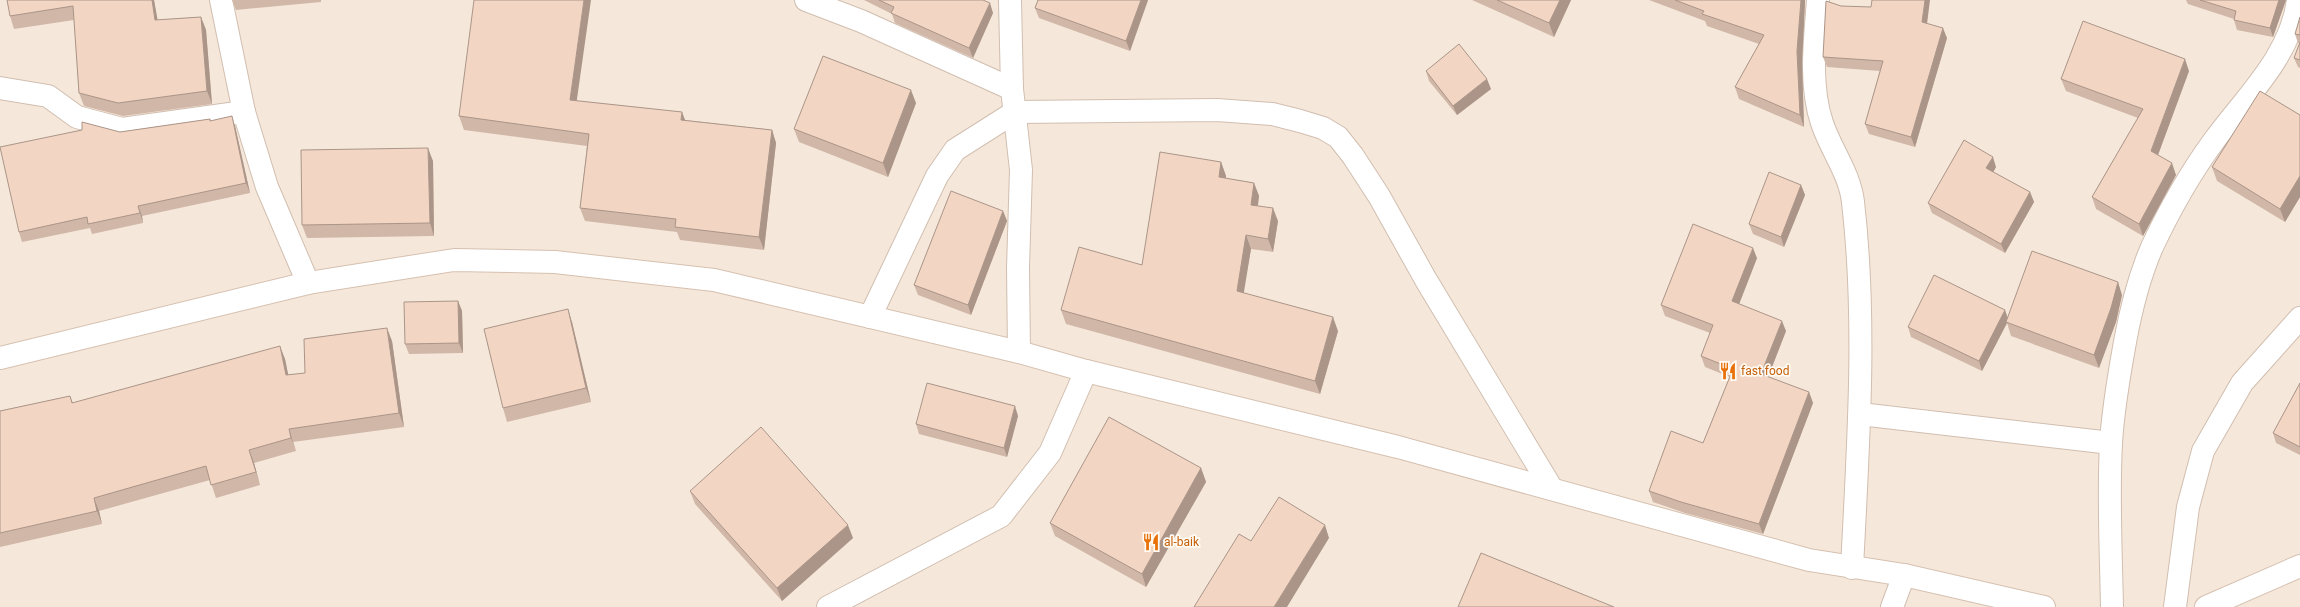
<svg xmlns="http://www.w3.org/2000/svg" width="2300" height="607" font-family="Roboto,sans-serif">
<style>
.residential{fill:#f5e8da}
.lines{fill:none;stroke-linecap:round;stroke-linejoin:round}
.street-casing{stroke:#d1beb0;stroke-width:24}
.secondary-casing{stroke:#d6c0b0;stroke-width:24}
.street{stroke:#fff;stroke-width:22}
.secondary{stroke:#fff;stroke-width:22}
.wall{fill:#d1b7a8}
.shaded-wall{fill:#aa9588}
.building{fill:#f3d5c3;stroke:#aa9588}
.labels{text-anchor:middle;stroke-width:3.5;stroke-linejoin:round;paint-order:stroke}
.food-label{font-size:12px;fill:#c56008;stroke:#fffaf3;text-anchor:start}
</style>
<rect width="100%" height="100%" fill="#fdf6ec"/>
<rect class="residential" x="0" y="0" width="2300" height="607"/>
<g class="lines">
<g class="street-casing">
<g id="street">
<path d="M221,0L244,112L267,187L308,283"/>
<path d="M806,0L861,21L1012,89"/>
<path d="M1010,0L1012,89L1021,170L1018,268L1019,352"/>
<path d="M1818,0C1815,39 1809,85 1822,123C1831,150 1850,174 1853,202C1867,323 1858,447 1852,568"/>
<path d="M0,88L48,96L77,117L122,129L244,112"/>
<path d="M870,317L937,176L955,150L1015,112L1217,110L1272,114L1300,121L1323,128L1338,137L1353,156L1379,196L1426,280L1552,489"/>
<path d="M1860,414L2111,443"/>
<path d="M828,607L1001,516L1050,453L1086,371"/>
<path d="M1892,607L1904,575"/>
<path d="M2112,607C2111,553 2108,497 2111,443C2113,409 2119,375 2125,342C2131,309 2139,277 2152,247C2169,211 2189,175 2213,142C2245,98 2291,56 2298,0"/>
<path d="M2175,607L2188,507L2203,451L2242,383L2300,318"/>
</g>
</g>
<g class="secondary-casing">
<g id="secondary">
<path d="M0,358L308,283L454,260L555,262L714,280L1019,352L1086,371L1398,447L1809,560L1904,575L2044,607"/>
<path d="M2206,607L2300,566"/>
</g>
</g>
<use href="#street" class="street"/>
<use href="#secondary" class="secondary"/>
</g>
<g class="wall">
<path d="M7,0H154L157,20L201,17L206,30L212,104L123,116L84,106L79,93L74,20L14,29L10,16Z"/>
<path d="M232,0H321V2L236,10Z"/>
<path d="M864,0H983L993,13L973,58L895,23L892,14Z"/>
<path d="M1038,0H1148L1130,51L1039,18L1035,8Z"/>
<path d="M1472,0H1571L1554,37Z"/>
<path d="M1649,0H1805V2L1802,62L1804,127L1739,99L1735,87L1759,44L1707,26L1705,21Z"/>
<path d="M2186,0H2286L2273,37L2237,30L2234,20V19L2188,4Z"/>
<path d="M1841,6L1927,24L1947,38L1915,147L1869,134L1865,124L1880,71L1827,67L1823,57Z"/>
<path d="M2300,17V68L2298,67L2294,58L2300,43H2298L2295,34Z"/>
<path d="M1426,71L1491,89L1457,115L1429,81Z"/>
<path d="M2189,71L2158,155L2176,175L2143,236L2096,209L2092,197L2138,118L2066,91L2061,79Z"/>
<path d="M577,101L685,120L772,130L776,143L764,250L680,240L677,232L585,221L580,208L587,146L464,130L459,116Z"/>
<path d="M916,103L888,177L799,142L794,129Z"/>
<path d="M2300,115V197L2285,222L2217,181L2212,167Z"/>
<path d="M210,119L211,121L235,126L250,193L142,216L143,223L92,234L90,228L22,242L19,232L120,132Z"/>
<path d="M433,161L434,236L307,238L302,225Z"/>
<path d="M1221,162L1226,176V178L1254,183L1259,196L1258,206L1278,221L1273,252L1251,249L1243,293L1338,331L1320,394L1066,324L1061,310L1142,265Z"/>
<path d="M1996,167L1993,172L2030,192L2034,202L2005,253L1932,213L1928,203Z"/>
<path d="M1801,185L1805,195L1784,247L1753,234L1749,224Z"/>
<path d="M1003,211L1007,221L971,315L918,295L914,285Z"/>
<path d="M1757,258L1739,304L1786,331L1768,377L1809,392L1813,403L1763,534L1685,513L1653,502L1649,491L1703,443L1730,377L1705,367L1701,356L1710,333L1665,316L1661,305Z"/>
<path d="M2122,295L2116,322L2099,368L2011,336L2007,323L1982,371L1911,337L1908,327L2005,310L2008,318Z"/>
<path d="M458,301L462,311L463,353L409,354L405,344Z"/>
<path d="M572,322L591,402L507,422L503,408Z"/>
<path d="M392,341L404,427L293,442L296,451L254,463L260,485L216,498L210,480L99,511L102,524L0,547V411L70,396L73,403L285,359L288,375L305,373Z"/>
<path d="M2300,383V455L2276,443L2273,433Z"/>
<path d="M1018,416L1007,457L919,434L916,424Z"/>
<path d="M1201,468L1206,482L1146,587L1055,536L1050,523Z"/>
<path d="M690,491L853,538L782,601L695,504Z"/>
</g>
<g class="shaded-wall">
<path d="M152,0H154L160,33L155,20Z"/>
<path d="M584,0H591L575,113L570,100Z"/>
<path d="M1141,0H1148L1130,51L1126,41Z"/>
<path d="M1560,0H1571L1554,37L1549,23Z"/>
<path d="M1801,0H1805V2L1802,62L1804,127L1800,115L1797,51Z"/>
<path d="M1925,0H1930L1926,32L1922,22Z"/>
<path d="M2279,0H2286L2273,37L2270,28Z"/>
<path d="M990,3L993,13L973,58L969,48Z"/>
<path d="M201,17L206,30L212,104L207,91Z"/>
<path d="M1943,28L1947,38L1915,147L1911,137Z"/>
<path d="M2185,59L2189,71L2155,163L2151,151Z"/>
<path d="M1487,79L1491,89L1457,115L1453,106Z"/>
<path d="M911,90L916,103L888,177L883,163Z"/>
<path d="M682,112L687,125L681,120Z"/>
<path d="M232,116L235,126L250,193L246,183Z"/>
<path d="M772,130L776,143L764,250L759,237Z"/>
<path d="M428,148L433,161L434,236L430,223Z"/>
<path d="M1993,157L1996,167L1990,178L1986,168Z"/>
<path d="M1221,162L1226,176L1224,190L1219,177Z"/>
<path d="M2172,163L2176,175L2143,236L2139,224Z"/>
<path d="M2300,176V197L2285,222L2280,209Z"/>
<path d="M1254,183L1259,196L1256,218L1251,205Z"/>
<path d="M1801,185L1805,195L1784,247L1781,237Z"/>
<path d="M2030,192L2034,202L2005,253L2001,244Z"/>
<path d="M138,206L142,216L143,223L140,213Z"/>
<path d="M1273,208L1278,221L1273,252L1268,239Z"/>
<path d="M1003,211L1007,221L971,315L968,305Z"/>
<path d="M1246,235L1251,249L1242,304L1237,291Z"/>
<path d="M1753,248L1757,258L1736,312L1732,301Z"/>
<path d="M2118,282L2122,295L2116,322L2099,368L2094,355Z"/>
<path d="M458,301L462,311L463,353L459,343Z"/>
<path d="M568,309L572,322L591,402L586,388Z"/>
<path d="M2005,310L2008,320L2006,322L2007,323L1982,371L1979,361Z"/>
<path d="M1333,317L1338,331L1320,394L1315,381Z"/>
<path d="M1782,321L1786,331L1765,385L1761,374Z"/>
<path d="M387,328L392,341L404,427L399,413Z"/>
<path d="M280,346L285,359L291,388L286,375Z"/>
<path d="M1809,392L1813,403L1763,534L1759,524Z"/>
<path d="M1015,406L1018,416L1007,457L1004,448Z"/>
<path d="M289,429L293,442L296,451L291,438Z"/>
<path d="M249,450L254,463L260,485L256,472Z"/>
<path d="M1201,468L1206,482L1146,587L1142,574Z"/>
<path d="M94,498L99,511L102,524L97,511Z"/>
<path d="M848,525L853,538L782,601L777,588Z"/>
<path d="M1325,525L1329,538L1287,607H1274Z"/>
</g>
<g class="building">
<path d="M7,0H152L155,20L201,17L207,91L118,103L79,93L73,6L10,16Z"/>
<path d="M474,0H584L570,100L682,112L681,120L772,130L759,237L675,227L676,219L580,208L589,134L459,116Z"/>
<path d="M879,0H983L990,3L969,48L891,13L894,7Z"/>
<path d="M1038,0H1141L1126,41L1035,8Z"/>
<path d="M1497,0H1560L1549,23Z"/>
<path d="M1675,0H1801L1797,51L1800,115L1735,87L1764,35L1702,14L1704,11Z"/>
<path d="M1872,0H1925L1922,22L1943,28L1911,137L1865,124L1883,61L1823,57L1826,1L1841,6L1871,7Z"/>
<path d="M2200,0H2279L2270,28L2234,20L2236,11Z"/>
<path d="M2300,17V35L2295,34Z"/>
<path d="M2083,21L2185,59L2151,151L2172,163L2139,224L2092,197L2143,109L2061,79Z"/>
<path d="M2300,42V60L2294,58Z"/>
<path d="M1459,44L1487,79L1453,106L1426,71Z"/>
<path d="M823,56L911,90L883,163L794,129Z"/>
<path d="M2260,91L2300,115V176L2280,209L2212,167Z"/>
<path d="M232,116L246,183L138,206L140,213L88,224L87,217L19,232L0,147L82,130V122L120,132L210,119V121Z"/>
<path d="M1964,140L1993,157L1986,168L2030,192L2001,244L1928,203Z"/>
<path d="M428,148L430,223L302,225L301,150Z"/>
<path d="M1160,152L1221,162L1219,177L1254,183L1251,205L1273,208L1268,239L1246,235L1237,291L1333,317L1315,381L1061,310L1079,247L1142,265Z"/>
<path d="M1769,172L1801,185L1781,237L1749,224Z"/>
<path d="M951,191L1003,211L968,305L914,285Z"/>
<path d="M1693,224L1753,248L1732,301L1782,321L1761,374L1809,392L1759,524L1681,502L1649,491L1671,431L1703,443L1733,369L1701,356L1713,325L1661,305Z"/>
<path d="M2032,251L2118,282L2111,308L2094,355L2006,322Z"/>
<path d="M1934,275L2005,310L1979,361L1908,327Z"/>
<path d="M458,301L459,343L405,344L404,302Z"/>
<path d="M568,309L586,388L503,408L484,329Z"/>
<path d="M387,328L399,413L289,429L291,438L249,450L256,472L211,485L206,466L94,498L97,511L0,533V411L70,396L72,403L280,346L286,375L305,373L304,339Z"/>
<path d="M927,383L1015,406L1004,448L916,424Z"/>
<path d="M2300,383V447L2273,433Z"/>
<path d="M1109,417L1201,468L1142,574L1050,523Z"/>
<path d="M761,427L848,525L777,588L690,491Z"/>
<path d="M1279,497L1325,525L1274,607H1194L1239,534L1251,541Z"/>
<path d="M1481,553L1614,607H1458Z"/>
</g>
<defs>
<g id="restaurant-bare" transform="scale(1.38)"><path d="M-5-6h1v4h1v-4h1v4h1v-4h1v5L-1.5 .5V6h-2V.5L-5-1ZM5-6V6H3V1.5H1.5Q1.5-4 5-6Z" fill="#e8710a" stroke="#fffaf3" stroke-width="2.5" paint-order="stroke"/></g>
</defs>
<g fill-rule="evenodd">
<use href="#restaurant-bare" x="1728" y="371"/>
<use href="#restaurant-bare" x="1151" y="542"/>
</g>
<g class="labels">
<g class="food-label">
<text x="1741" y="375">fast food</text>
<text x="1164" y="546">al-baik</text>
</g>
</g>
</svg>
